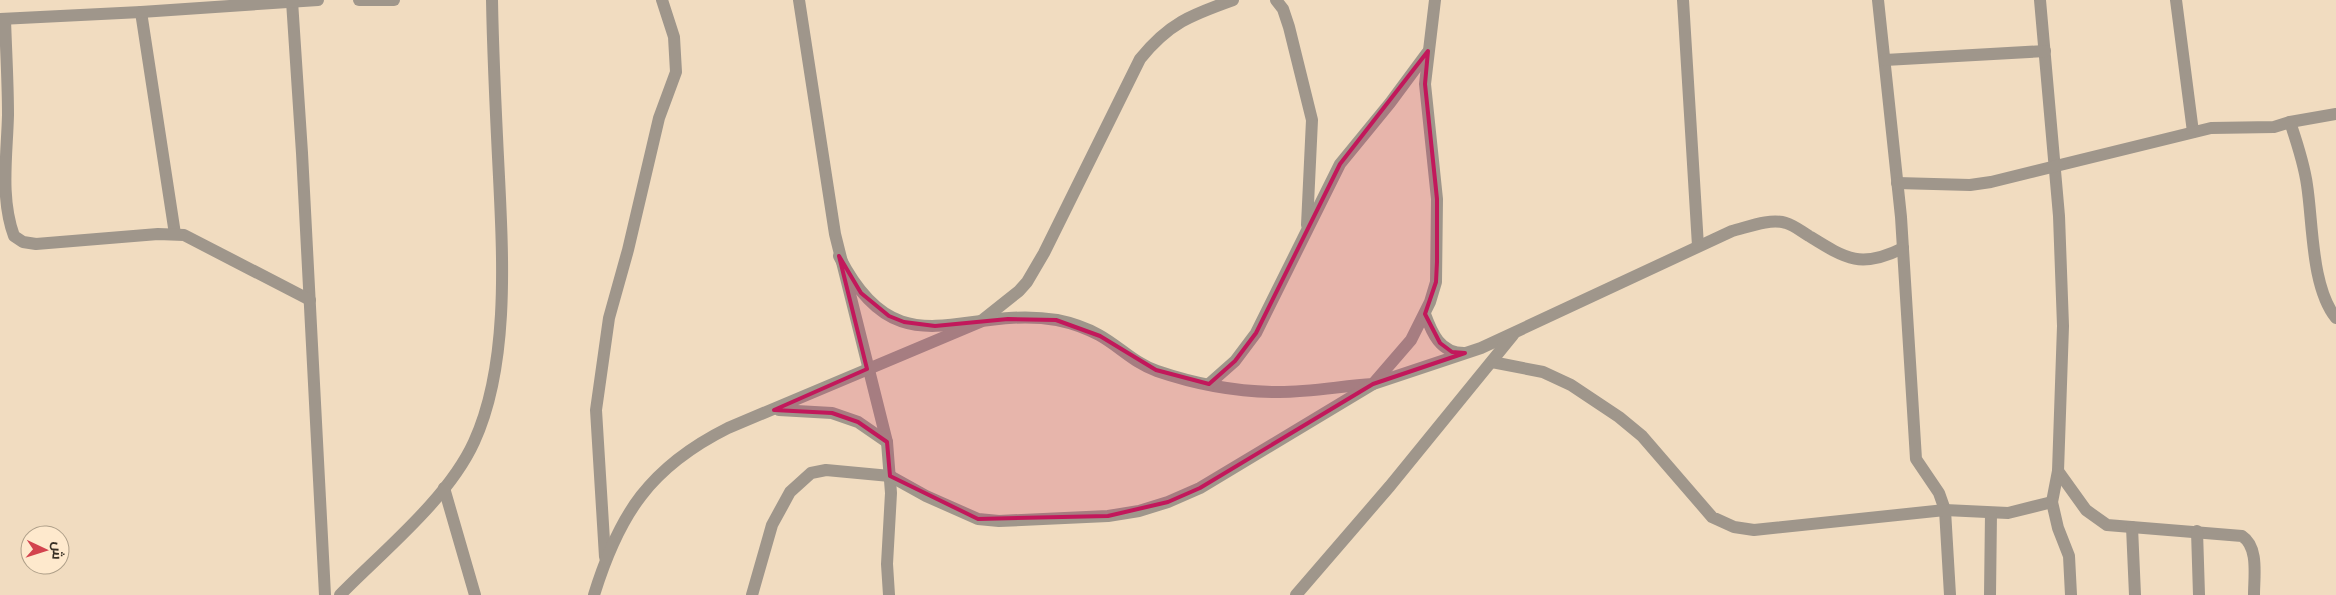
<svg xmlns="http://www.w3.org/2000/svg" width="2336" height="595" font-family="'Open Sans',Cairo,sans-serif">
<style>
.lines{fill:none;stroke-linecap:round;stroke-linejoin:round}
.minor{stroke:#9f968b;stroke-width:12}
.marked{fill:#c2185b;fill-opacity:0.2;stroke:#c2185b;stroke-width:4;stroke-linejoin:round}
</style>
<rect width="100%" height="100%" fill="#f1dcc0"/>
<g class="lines">
<g class="minor">
<path d="M359,0H394"/>
<path d="M799,0L835,234L887,442L891,493L887,564L889,595"/>
<path d="M1276,0L1283,9L1289,27L1312,120L1307,225"/>
<path d="M1683,0L1698,246"/>
<path d="M1878,0L1901,217L1916,459L1939,493L1945,510L1950,595"/>
<path d="M2040,0L2059,216L2063,326L2058,471L2052,502L2058,528L2069,556L2071,595"/>
<path d="M2176,0L2193,132"/>
<path d="M292,1L302,153L325,595"/>
<path d="M141,12L175,234"/>
<path d="M0,19L141,12L318,0"/>
<path d="M5,19C6,51 8,83 8,115C7,155 0,198 14,236L23,242L36,244L158,234L184,235L310,300"/>
<path d="M1885,60L2045,51"/>
<path d="M2290,122L2336,114"/>
<path d="M1897,183L1970,185L1991,182L2211,128L2274,127L2290,122C2297,143 2304,163 2307,185C2313,223 2311,287 2336,318"/>
<path d="M839,256C898,373 962,304 1057,320C1072,323 1086,328 1099,335C1119,346 1134,363 1157,371C1195,384 1238,392 1279,392C1311,392 1342,386 1373,384L1411,340L1430,302L1436,282L1437,199L1425,84L1435,0"/>
<path d="M1425,314C1432,333 1440,353 1464,353"/>
<path d="M1492,362L1543,372L1571,385L1619,417L1642,436L1712,517L1734,527L1754,530L1945,510L2008,513L2052,502"/>
<path d="M1209,384L1235,361L1256,333L1340,164L1390,103L1427,53"/>
<path d="M779,410L832,413L858,422L887,442"/>
<path d="M2058,471L2086,510L2107,525L2242,536C2259,547 2254,576 2254,595"/>
<path d="M444,488L475,595"/>
<path d="M2132,527L2135,595"/>
<path d="M2197,531L2199,595"/>
<path d="M605,557L596,410L609,318L628,250L659,118L676,72L674,37L662,0"/>
<path d="M340,595C383,551 448,499 474,442C509,366 503,260 499,177C496,118 493,59 492,0"/>
<path d="M594,595C619,514 650,467 728,428L980,322L1019,291L1027,282L1044,253L1140,59C1169,23 1191,15 1233,0"/>
<path d="M752,595L772,525L790,492L811,473L826,470L890,476L926,496L978,519L999,521L1108,516L1139,511L1168,502L1200,488L1373,384L1481,348L1732,231C1748,227 1770,218 1786,223C1794,225 1802,232 1809,236C1846,259 1861,269 1903,248"/>
<path d="M1296,595L1390,486L1513,335"/>
<path d="M1990,595L1991,513"/>
</g>
</g>
<path class="marked" d="M1428,51L1425,84L1437,199V262L1436,282L1425,314L1440,343L1452,352L1465,353L1373,384L1200,488L1168,502L1108,516L978,519L890,476L887,442L858,422L832,413L774,410L867,369L839,256L861,293L889,316L904,322L935,326L1008,319L1056,320L1100,336L1156,370L1209,384L1235,361L1256,333L1340,164Z"/>
<g transform="translate(45 550) rotate(94)"><circle r="24" fill="#fee9cd" stroke="#ae9f89"/>
<path d="M0-4L9 19L0 12L-9 19Z" fill="#d3434e"/>
<text y="-8" font-size="14" font-weight="bold" text-anchor="middle" fill="#372f24">ش</text>
</g>
</svg>
